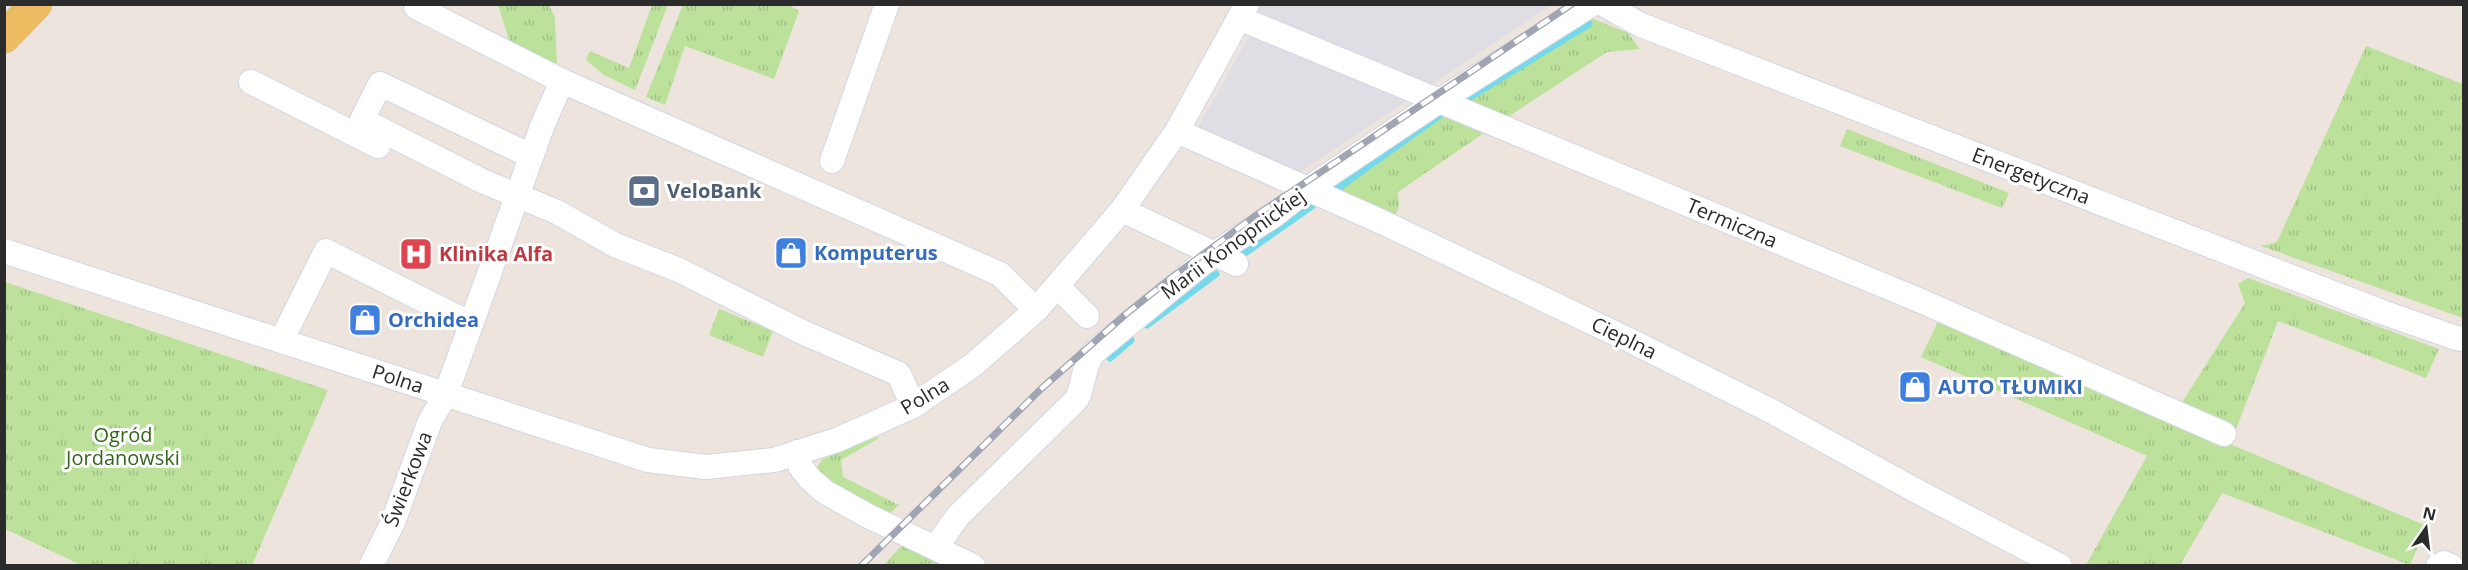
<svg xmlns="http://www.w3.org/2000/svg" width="2468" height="570" font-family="'Open Sans',sans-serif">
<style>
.industrial{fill:#dfdee5}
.grass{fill:url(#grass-tufts)}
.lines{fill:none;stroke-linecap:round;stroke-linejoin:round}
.stream{stroke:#74d9eb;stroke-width:7}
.minor-casing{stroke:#d2d7e3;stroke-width:26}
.major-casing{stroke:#c4c4c4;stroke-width:33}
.minor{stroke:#fff;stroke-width:24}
.major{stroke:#ecbc62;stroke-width:32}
.rail-casing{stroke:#a0a5b4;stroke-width:7}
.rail{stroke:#fff;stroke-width:4.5;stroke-dasharray:14;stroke-linecap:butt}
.labels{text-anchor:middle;stroke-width:6;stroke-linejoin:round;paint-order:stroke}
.street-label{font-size:20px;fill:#2b2b2b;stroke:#fff}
.service-label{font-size:20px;font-weight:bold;fill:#4e5e75;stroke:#fff;text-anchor:start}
.shop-label{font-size:20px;font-weight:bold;fill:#366cbe;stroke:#fff;text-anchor:start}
.health-label{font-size:20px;font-weight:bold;fill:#be3a42;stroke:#fff;text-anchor:start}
.park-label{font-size:20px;fill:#34661d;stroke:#fff}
</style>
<defs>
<pattern id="grass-tufts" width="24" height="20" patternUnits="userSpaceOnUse" patternTransform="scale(1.5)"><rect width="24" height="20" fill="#bbe19b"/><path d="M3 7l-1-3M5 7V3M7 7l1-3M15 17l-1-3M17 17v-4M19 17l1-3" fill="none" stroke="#a1c186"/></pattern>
</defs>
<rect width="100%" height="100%" fill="#ece4dd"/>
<g class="industrial">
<path d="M1261,4L1552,5L1426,88L1256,14Z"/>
<path d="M1252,31L1416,95L1294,176L1196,131Z"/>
</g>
<g class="grass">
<path d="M498,5H549L555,18L557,65L510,43Z"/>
<path d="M652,5H668L635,90L604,75L586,60L590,51L629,68Z"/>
<path d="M683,5H789L799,11L774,79L685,46L665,105L646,97Z"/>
<path d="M1586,16L1628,33L1640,49L1607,52L1503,120L1452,98Z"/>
<path d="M2366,46L2463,84V318L2261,246L2277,242Z"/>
<path d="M1439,106L1494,126L1398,192L1399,208L1392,220L1325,190Z"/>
<path d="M1847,129L2009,193L2002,208L1840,146Z"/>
<path d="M2248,278L2439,349L2426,378L2278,321L2236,429L2181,404L2245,303L2238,284Z"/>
<path d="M5,282L328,390L252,565H81L5,529Z"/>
<path d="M719,309L773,331L763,357L709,335Z"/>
<path d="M1940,318L2172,420L2427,526L2410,565L2222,493L2180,565H2086L2147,456L1921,357Z"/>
<path d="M876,437L879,438L841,460L843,477L899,505L886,517L819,474L817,467L823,459Z"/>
<path d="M906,541L957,566H883Z"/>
</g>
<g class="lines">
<g class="stream">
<path d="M1467,99L1589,24"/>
<path d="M1334,191L1443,113"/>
<path d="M1242,255L1312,206"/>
<path d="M1147,325L1216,274"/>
<path d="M1110,358L1131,340"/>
</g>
<g class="minor-casing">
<g id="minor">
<path d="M417,4L416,7L562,81L1000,274L1028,302"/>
<path d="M1603,4L1641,25L2382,312L2456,338L2464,339"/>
<path d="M1239,18L1921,301L2224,434"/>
<path d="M251,82L378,146"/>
<path d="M1177,131L1382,222L1631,341L1773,412L1911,488L2060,566"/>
<path d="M531,156L380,84L362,120L482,181L557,212L615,245L679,270L802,332L899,374L913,406"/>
<path d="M832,161L887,4"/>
<path d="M1122,210L1236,264"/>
<path d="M4,251L648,460L706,467L774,460L837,440L913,406L973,365L1036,310L1122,210L1177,131L1247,4"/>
<path d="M1058,287L1087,316"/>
<path d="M281,341L326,251L471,324"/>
<path d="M797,452L800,466L810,479L825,492L868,516L973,566"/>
<path d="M936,547L958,516L1077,399C1084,384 1083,367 1093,353L1215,253L1273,216L1306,190L1439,101L1592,4"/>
<path d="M371,566L393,522L430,421L446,394L543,124L562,81"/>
<path d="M2438,566L2444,563L2451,566"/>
</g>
</g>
<g class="major-casing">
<path id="major" d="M4,37L36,4"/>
</g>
<use href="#minor" class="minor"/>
<use href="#major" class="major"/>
<g class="rail-casing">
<path id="rail" d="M861,566L1042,388L1126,314L1171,278L1255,216L1572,4"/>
</g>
<use href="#rail" class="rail"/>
</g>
<defs>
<g id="bank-square" transform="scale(1.725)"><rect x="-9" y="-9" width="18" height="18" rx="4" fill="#5c6f8a" stroke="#fff"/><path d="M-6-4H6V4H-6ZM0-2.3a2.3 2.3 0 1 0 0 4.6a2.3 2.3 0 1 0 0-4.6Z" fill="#fff"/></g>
<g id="shop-square" transform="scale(1.725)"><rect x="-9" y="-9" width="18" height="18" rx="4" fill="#3f7fe0" stroke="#fff"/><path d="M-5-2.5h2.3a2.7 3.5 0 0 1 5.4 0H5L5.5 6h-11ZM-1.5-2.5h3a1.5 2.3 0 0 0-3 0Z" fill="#fff"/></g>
<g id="hospital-square" transform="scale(1.725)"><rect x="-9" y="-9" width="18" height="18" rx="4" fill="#e0444e" stroke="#fff"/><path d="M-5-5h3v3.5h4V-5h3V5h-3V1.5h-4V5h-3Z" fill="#fff"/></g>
</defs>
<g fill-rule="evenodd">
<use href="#bank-square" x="644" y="191"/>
<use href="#shop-square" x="791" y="253"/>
<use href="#hospital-square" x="416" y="254"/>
<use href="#shop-square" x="365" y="320"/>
<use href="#shop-square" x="1915" y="387"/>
</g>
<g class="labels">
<g class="street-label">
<text transform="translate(2031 176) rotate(21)" y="7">Energetyczna</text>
<text transform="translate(1732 223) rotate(23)" y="7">Termiczna</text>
<text transform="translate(1233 244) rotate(-36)" y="7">Marii Konopnickiej</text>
<text transform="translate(1624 338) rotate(26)" y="7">Cieplna</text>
<text transform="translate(398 379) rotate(18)" y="7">Polna</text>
<text transform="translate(925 396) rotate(-31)" y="7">Polna</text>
<text transform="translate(408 479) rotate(-69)" y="7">Świerkowa</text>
</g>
<g class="service-label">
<text x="667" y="198">VeloBank</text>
</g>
<g class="shop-label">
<text x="814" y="260">Komputerus</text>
<text x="388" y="327">Orchidea</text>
<text x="1938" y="394">AUTO TŁUMIKI</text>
</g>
<g class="health-label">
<text x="439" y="261">Klinika Alfa</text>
</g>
<g class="park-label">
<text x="123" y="442">Ogród<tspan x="123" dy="23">Jordanowski</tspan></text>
</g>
</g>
<rect width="2468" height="570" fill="none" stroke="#2b2b2b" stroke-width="12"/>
<g transform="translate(2426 528) rotate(14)" stroke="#ffffff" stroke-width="4.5" paint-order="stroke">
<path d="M0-4.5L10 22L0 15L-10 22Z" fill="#2b2b2b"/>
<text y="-9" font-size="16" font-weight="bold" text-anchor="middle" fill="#2b2b2b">N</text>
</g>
</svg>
